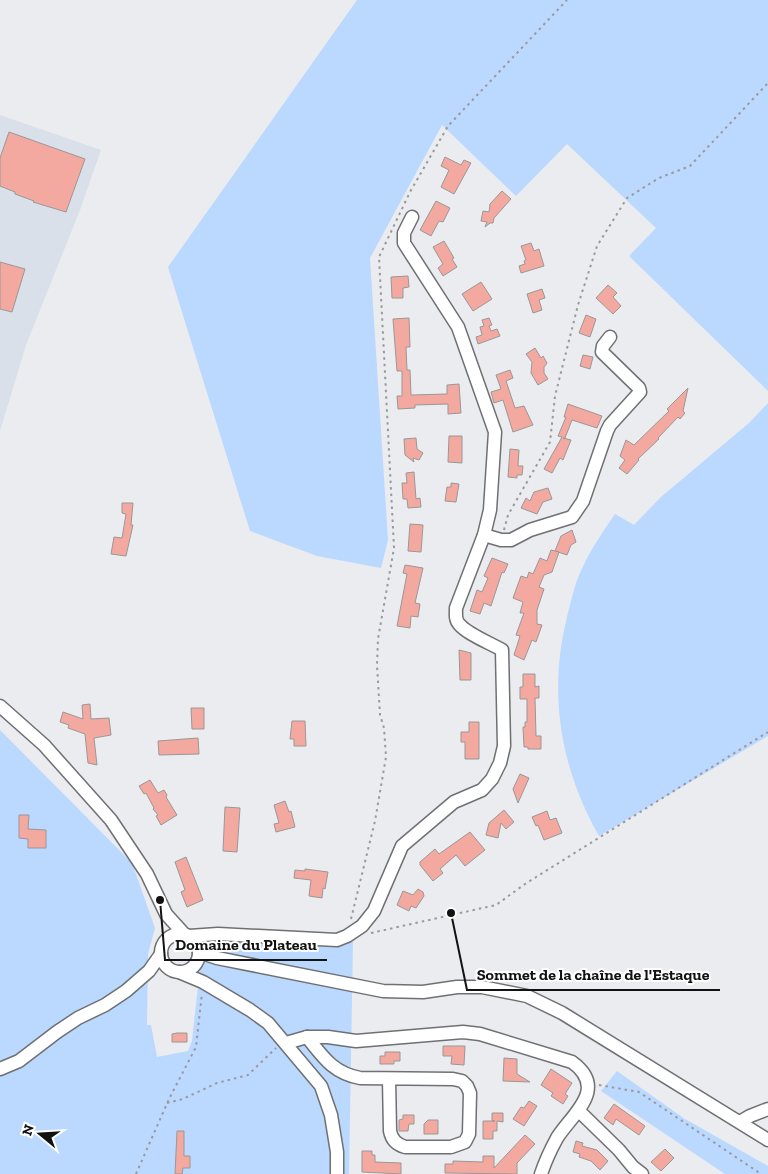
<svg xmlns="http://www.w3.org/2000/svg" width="768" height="1174" font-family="'Zilla Slab',serif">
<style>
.built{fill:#d9e0e9}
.green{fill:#bbd8ff}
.building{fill:#f3a9a0;stroke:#9b9797}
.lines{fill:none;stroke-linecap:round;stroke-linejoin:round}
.minor-casing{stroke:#6e7072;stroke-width:15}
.path{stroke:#989a9c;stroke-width:2;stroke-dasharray:2.5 4;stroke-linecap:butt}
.minor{stroke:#fff;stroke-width:12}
.leader{fill:none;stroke:#121213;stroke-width:2}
.callout-dot{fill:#121213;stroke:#fff;stroke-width:2}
.callout-label{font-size:16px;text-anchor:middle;font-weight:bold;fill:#121213;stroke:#fff;stroke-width:4;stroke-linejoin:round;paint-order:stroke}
</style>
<rect width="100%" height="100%" fill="#eaecef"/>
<path class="built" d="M0,115L101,150L80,210L26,345L0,431Z"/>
<g class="green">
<path d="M357,0H768V391L629,256L656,228L567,144L516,196L442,125L370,258L388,540L381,568L317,556L250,531L168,267Z"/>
<path d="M768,403V736L599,836C560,767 548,693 567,617C571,602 574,586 580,573C589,552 602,533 615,514L634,525L661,497L749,423Z"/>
<path d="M0,730L132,863L155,928L148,954L147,1025H151L157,1057L188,1051L192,1041L200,968L205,938L353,939L349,1174H0Z"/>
<path d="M617,1071L685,1119L768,1166V1174H725L601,1091Z"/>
</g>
<g class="building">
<path d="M9,132L85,159L66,212L33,202L34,201L15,194V192L0,186V158Z"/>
<path d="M445,157L461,165L464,160L471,163L454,194L441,187L449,170L441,166Z"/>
<path d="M502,191L511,199L494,218L493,223H490L485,227L487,222L481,221L483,211L489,212L490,204Z"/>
<path d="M436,201L450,208L443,222L439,221L431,236L420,230Z"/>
<path d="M444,241L454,258L452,259L457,267L443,276L438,268L443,264L433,247Z"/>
<path d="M531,243L534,251L539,249L544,266L521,273L519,266L525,264L524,261L526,260L521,246Z"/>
<path d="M0,262L25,269L12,312L0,309Z"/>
<path d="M408,276L409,287L403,288V298H392L391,277Z"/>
<path d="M481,282L492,299L473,311L462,294Z"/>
<path d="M608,285L617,293L613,297L621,306L613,314L596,298Z"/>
<path d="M542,289L545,298L539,300L542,310L533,313L527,294Z"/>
<path d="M586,315L596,319L590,337L579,333Z"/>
<path d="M409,318L410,347H406L407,370H410L411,395L447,394V385L459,384L461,413L448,414V404L415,405V408L398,409L397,396H402V371H397L393,319Z"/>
<path d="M489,318L492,325L489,326L491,331L497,329L500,336L478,344L476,337L482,335L480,327L484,326L482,320Z"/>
<path d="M535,348L541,358L543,356L547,363L544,367V373L548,379L538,385L531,373L532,362L526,354Z"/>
<path d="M583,355L593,357L590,369L580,366Z"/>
<path d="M510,370L513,378L506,381L515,408L524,406L533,425L513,432L503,400L494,403L491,392L501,389L496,375Z"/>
<path d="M688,388L683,411L685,413L680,419L678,417L658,438L659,439L638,459L639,460L627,474L619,468L625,460L620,456L626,440L634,445L669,411L667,409Z"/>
<path d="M568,404L602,416L597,428L572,420L565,438H563L571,440L563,460L560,458L552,473L544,469L562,437L558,436L566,417H564Z"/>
<path d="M449,436H462V463L448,462Z"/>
<path d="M416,438L417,449L423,453L419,460L413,458L414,462L405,455L404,439Z"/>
<path d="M510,449L519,450L518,466H523L522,475H517V478L508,477Z"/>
<path d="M414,472L416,499L420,498L421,507L408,508L407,499H403L402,483H407L406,473Z"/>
<path d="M451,483L459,484L456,502L445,501L447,487H451Z"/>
<path d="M548,488L552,499L543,502L537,514L521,508L526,498L530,501L534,492Z"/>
<path d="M122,503H133L131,525H133L126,556L111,554L114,537L122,538L126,514L122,513Z"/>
<path d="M410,524L423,525L421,552L408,551Z"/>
<path d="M572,530L576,542L571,545L567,555L555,551L561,536Z"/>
<path d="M551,550L559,552L552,572L544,575L539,587L544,589L537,610V624L542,625L536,642L532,640L524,660L514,655L520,636L516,635L524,613H520L523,602L513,598L521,576L527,578L529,572L533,574L540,558L547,561Z"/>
<path d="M492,558L508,564L504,573L502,572L491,606L484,603L480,614L470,611L477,590L482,592L488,578L484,576Z"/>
<path d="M405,565L423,568L415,603L420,604L418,617L411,616L410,628L397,626L407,574L403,573Z"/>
<path d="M459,650L471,653V680H460Z"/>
<path d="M523,674H535V687L539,686V698H535L536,736H541V749H528V747H524L523,727H525V722H527V699H520V687H523Z"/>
<path d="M90,704L91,719L109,718L111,735L94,738L97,765L88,763L85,734L68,728L69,725L60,722L63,712L83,719L82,705Z"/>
<path d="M191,708H204V729H192Z"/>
<path d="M292,721H305L306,746H294V739H290Z"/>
<path d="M469,722H479V759H465V742H461V732H469Z"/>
<path d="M198,738L199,754L159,755L158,741Z"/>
<path d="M520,774L529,778L518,803L513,789Z"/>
<path d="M150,780L158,793L164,790L167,795L166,797L177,815L161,825L156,816L158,815L153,809L154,808L146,793L144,794L139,786Z"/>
<path d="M285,801L289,812L291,811L295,827L276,832L274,824L279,823L274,805Z"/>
<path d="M225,807L240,808L237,852L223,851Z"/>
<path d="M504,810L514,822L506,829L501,823L498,838L486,835L489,823Z"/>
<path d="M547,811L550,820L556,818L562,833L544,840L538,825L536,826L532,817Z"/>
<path d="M19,815H29L28,829L46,830V848H28V839L19,838Z"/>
<path d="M470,832L485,850L465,866L456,855L440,869L443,873L433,881L420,865V862L435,849L439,854Z"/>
<path d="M186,857L203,900L187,907L181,892L185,890L175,862Z"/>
<path d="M305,869L328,872L325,889L323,888L322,898L309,896L311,880L294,878L295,870L305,871Z"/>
<path d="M418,889L423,892L424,896L416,908L411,906L409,911L397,905L403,891L413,895Z"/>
<path d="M177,1033H187V1042H172V1034Z"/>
<path d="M443,1046H465L464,1065L451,1064L452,1056H443Z"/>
<path d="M385,1052H400V1061H394V1064H380V1056H385Z"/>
<path d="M504,1058L517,1059V1074L530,1082L503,1081Z"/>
<path d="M551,1069L572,1083L565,1094L568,1096L563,1104L551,1096L553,1093L541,1085Z"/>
<path d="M529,1101L537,1106L524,1126L513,1119L521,1107L524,1108Z"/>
<path d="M614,1104L645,1126L639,1135L616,1119L613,1125L604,1118Z"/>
<path d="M492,1113H503V1122L497,1121V1131H493V1139H483V1121H495H492Z"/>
<path d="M403,1115H414V1124H409L408,1131H399V1120L403,1119Z"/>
<path d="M428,1120H438V1134H424V1124Z"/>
<path d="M177,1131H184V1156H190V1168H183L182,1174H175Z"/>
<path d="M525,1135L535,1144L517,1163V1174L445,1173V1164H453V1161L483,1162V1156H494V1168Z"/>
<path d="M576,1141L583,1143L582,1146L597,1150L608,1161L600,1170L591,1161L579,1157L580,1154L573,1152Z"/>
<path d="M665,1149L674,1158L661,1171L651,1162Z"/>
<path d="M362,1151H372V1155H375V1162L401,1163V1174L362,1172Z"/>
</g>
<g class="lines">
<g class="minor-casing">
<g id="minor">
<path d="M484,535L501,540H511L530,530L572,517L583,501L607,431L610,425L640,392L639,388L602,352L603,346L610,337"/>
<path d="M0,706L44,745L111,820L147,874L166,914L185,935"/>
<circle cx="180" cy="953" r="19"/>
<path d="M189,936L218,934L337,940L347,936L362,926L374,911L402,846L454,802L482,790L492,779L500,763L504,746L502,650C490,643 467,634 459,624C455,620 456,614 456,608L484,535L490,510L495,432L458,327L404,243V233L412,217"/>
<path d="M199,952L217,958L383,991L423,992L457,987H482L527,996L562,1013L768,1140"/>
<path d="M179,972L203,982L250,1010L268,1023L321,1086L331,1115L337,1152V1174"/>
<path d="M307,1037C323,1057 333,1073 360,1078L453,1079L462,1081L467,1086L470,1093L469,1134L465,1142L451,1147H405C396,1144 392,1140 390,1131L389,1079"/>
<path d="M286,1043L307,1037H328L356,1041L463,1032L480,1034L572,1062C609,1089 572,1114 557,1138C551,1149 545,1162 541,1174"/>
<path d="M0,1069L19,1061L57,1032L78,1018L105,1005L126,991L149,971L161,954"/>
<path d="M579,1111L619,1150L633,1167L642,1174"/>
<path d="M740,1122L750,1116L768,1109"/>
</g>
</g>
<g class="path">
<path d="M504,530L508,515L550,442L555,396L578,305L597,246L627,198L659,178L690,166L768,83"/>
<path d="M351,919L375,821L386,757L384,728L380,715L377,665L378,639L394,548L379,257L410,192L448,126L567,0"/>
<path d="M371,933L496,905L525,884L768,732"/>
<path d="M599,1085L639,1092L761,1174"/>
<path d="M167,1103L183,1099L217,1083L248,1075L276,1048"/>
<path d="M136,1174L169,1099L196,1047L202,993"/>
</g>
<use href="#minor" class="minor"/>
</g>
<path class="leader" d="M160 900L165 960H327M451 913L467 990H720"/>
<g class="callout-dot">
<circle cx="160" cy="900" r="5"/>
<circle cx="451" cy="913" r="5"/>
</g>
<g class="callout-label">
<text x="246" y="950">Domaine du Plateau</text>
<text x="593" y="980">Sommet de la chaîne de l'Estaque</text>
</g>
<g transform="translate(40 1134) rotate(288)" stroke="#ffffff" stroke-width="4" paint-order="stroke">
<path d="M0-4L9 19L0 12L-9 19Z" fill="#121213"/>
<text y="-8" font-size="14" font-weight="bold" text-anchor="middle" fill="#121213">N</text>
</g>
</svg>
